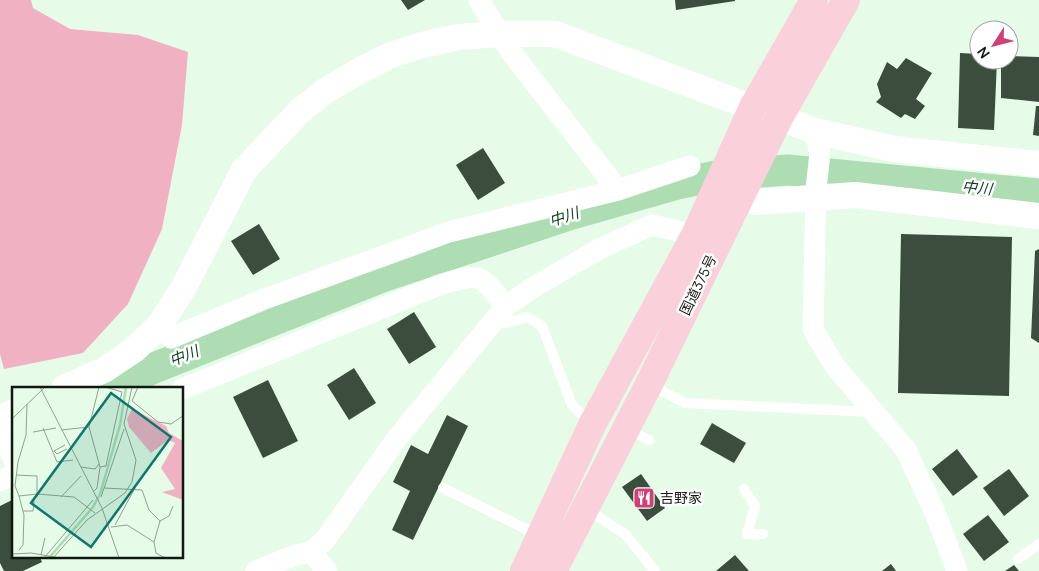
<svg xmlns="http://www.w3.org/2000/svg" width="1039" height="571" font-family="Manrope,'Noto Sans JP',sans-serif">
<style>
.forest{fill:#f0b2c2}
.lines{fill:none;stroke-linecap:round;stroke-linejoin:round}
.river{stroke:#aeddb4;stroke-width:31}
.building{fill:#3b4e3d}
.service{stroke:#fff;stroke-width:10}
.minor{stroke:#fff;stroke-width:21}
.tertiary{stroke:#fff;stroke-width:26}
.trunk{stroke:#fad0db;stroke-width:28}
.labels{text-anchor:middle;stroke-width:5;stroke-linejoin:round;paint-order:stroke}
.street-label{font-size:14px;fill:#111812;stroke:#fff}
.poi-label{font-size:14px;fill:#111812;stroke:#fff;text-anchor:start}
.water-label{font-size:15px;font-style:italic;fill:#093e18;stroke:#fff}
.inset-river{fill:none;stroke:#aeddb4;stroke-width:2.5}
.inset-road{fill:none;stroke:#91a192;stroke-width:1}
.view{fill:#0f766e;fill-opacity:0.15;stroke:#0f766e;stroke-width:2.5}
.inset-edge{fill:none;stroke:#111812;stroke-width:2.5}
</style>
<rect width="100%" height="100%" fill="#e6fce8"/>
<path class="forest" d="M0,0H31L33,8L70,29L138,35L188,52L182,125L162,229L128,304L83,353L4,369L0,354Z"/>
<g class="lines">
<path class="river" d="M114,388L154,368L382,277L572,214L677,184L721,175L788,170L1039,194"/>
</g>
<g class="building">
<path d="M401,0H425L408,10Z"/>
<path d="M675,0H735V1L676,10Z"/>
<path d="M960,53L979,54V60H997L994,130L958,128Z"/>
<path d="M1009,56L1039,57V102L1001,98V60H1009Z"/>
<path d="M906,58L932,73L916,99L925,106L915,119L905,114L901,118L876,102L881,97L877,84L887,62L897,69Z"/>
<path d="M1036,106H1039V136L1033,135Z"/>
<path d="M483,148L505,183L478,200L456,165Z"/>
<path d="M259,224L280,259L253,275L231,241Z"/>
<path d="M901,234L1012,237L1009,396L898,393Z"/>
<path d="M1039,249V343L1031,338L1035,251Z"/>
<path d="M414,312L436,347L409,364L387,329Z"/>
<path d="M354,368L376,403L349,420L327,385Z"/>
<path d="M268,380L298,441L263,458L233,397Z"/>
<path d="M447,415L468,426L413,540L392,530L410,491L393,482L411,445L428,454Z"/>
<path d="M712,423L746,443L734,463L700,444Z"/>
<path d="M957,449L978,477L953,496L932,469Z"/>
<path d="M1009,469L1029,496L1004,516L983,488Z"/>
<path d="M641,474L665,508L647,521L622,487Z"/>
<path d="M12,500L14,557H40L42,562L23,571H4L0,563V506Z"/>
<path d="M988,515L1009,542L984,561L963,534Z"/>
<path d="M735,555L749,571H716Z"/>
<path d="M891,564L896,571H882Z"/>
<path d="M1014,565L1019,571H1005Z"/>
</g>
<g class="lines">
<g class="service">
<path d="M492,323H506L527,317L542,326L572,405L592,424"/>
<path d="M650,385L685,403L873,412"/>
<path d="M627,429L649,440"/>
<path d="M443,488L540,536"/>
<path d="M744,489L755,506L747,534H763"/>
<path d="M586,509L625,534L655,571"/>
<path d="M1018,559L1039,544"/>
</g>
<g class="minor">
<path d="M479,0L511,52L618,190"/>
<path d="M815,131L820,153L816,189L813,329L834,365L906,450L936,515L957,571"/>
<path d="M159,326L171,338L262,300L449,232L618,190L690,166"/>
<path d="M182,389L439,285C481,273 478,272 506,306"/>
<path d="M0,430L14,461"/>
<path d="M0,481L14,474"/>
<path d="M311,552L325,540L398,437L506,306L532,288L601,248L652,225L695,235"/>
<path d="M256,571L296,555L311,552L327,571"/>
</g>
<g class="tertiary">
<path d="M740,197L757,202L855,195L1039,216"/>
<path d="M64,388L104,370L134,350L159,326L184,287L244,170L300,111L325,91L359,71L389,56L422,45L459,37L500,34H555L815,131L894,149L1039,164"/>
<path d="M0,418L14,412"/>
</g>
<g class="trunk">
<path d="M524,571L592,425L695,235L753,107L814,0"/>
<path d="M553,571L649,384L779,118L846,0"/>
</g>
</g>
<defs>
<g id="restaurant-square" transform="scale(1.125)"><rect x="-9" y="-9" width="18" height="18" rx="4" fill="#cd4175" stroke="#fff"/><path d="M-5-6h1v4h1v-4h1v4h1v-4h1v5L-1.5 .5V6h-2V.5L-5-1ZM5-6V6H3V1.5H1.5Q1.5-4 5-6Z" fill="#fff"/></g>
</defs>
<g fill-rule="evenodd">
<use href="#restaurant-square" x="644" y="498"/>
</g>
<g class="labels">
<g class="street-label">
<text transform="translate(698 285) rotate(-64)" y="5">国道375号</text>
</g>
<g class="poi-label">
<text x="660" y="503">吉野家</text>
</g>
<g class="water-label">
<text transform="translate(977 188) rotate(6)" y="5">中川</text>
<text transform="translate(564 217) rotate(-18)" y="5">中川</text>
<text transform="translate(184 356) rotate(-22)" y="5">中川</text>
</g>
</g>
<g transform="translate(12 387)">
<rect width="171" height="171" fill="#e6fce8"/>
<path d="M120,22L154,39L157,46L171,54V113L150,105L163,102L149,81L163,56L156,53L139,66L117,40L115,32Z" fill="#f0b2c2"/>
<path class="inset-river" d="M37,171L81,120L88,107L108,38L114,0"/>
<path class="inset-road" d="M28,0L90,121L107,171M126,0L120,14L146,35L159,37L172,28M15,17L14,48L6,75L3,99L7,109L25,107L62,110L83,126M0,32L33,0M77,40L88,80L85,101L81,105M31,41L45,75L61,73M49,43L77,40L87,0M21,45L44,41M53,58L42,64L45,67L55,62M69,80L83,82L87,77M88,80L94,79L95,74L110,5L93,0M4,88L25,89V107M92,101L130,103L137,123L148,134L142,155L144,166L153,171M49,110L69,89M89,110L112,42M11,124H21L22,114M148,134L157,129L161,119M103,138L123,101M99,140L115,138L142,155M7,163L11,158L12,128L7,109M0,167L19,166L48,171M29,168L33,151M32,171L81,113M41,171L75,133L113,106L120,95L124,73L112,37L120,0M95,171H132"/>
<path class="view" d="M99,6L159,50L79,160L19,116Z"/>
<rect width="171" height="171" class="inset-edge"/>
</g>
<g transform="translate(994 45) rotate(234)"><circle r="24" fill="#ffffff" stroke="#a0a3a0"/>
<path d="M0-4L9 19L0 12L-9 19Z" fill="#cd4175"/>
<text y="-8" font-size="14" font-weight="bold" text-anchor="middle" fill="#111812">N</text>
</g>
</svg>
